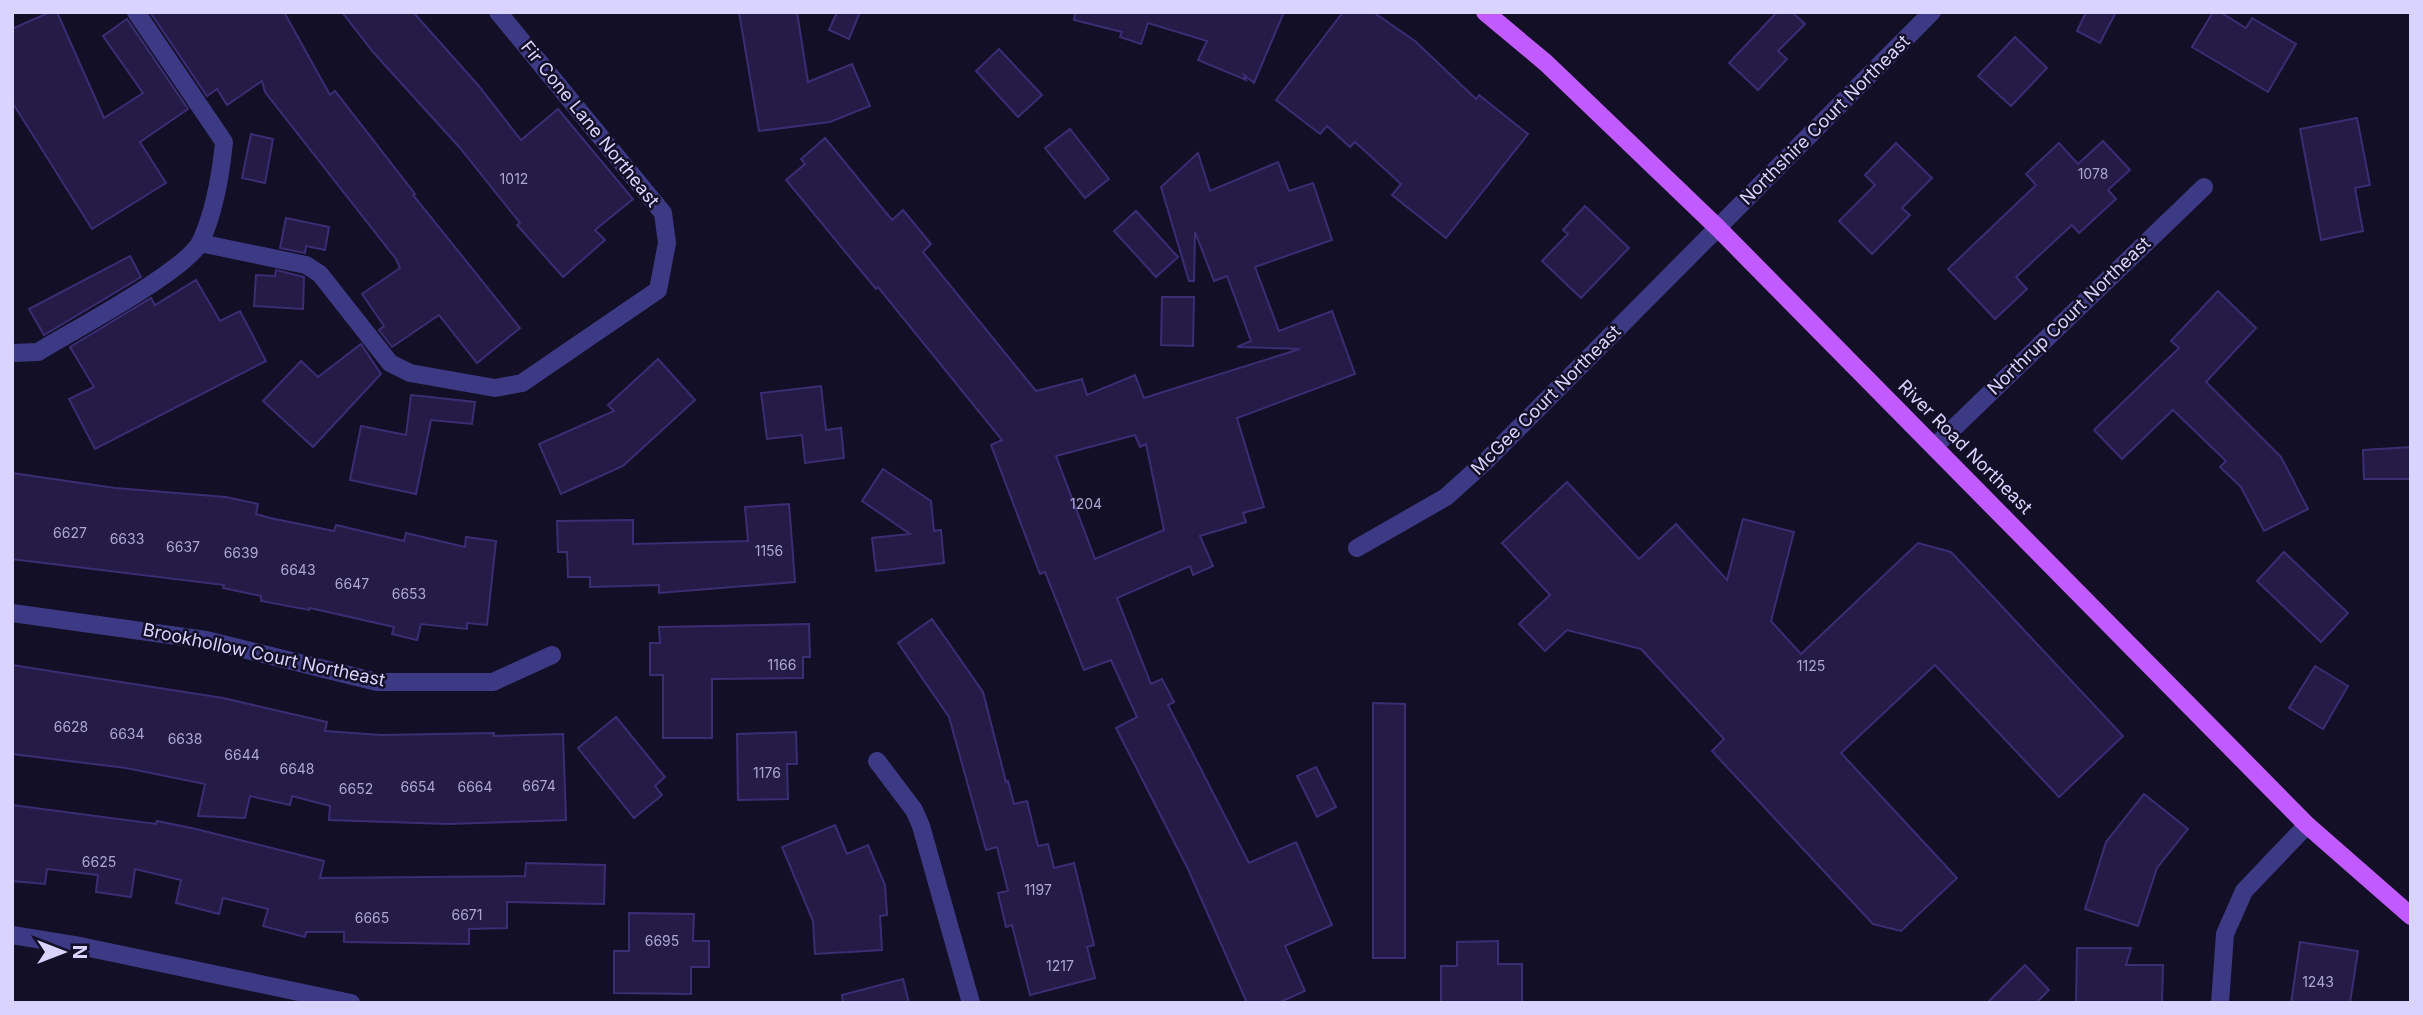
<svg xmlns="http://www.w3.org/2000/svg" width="2423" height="1015" font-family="Inter,sans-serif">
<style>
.building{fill:#241b47;stroke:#3b2d73;stroke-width:2;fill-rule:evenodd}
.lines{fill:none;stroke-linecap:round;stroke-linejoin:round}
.minor{stroke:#3d3a85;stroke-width:18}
.primary{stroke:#c25bff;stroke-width:18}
.labels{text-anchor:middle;stroke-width:5;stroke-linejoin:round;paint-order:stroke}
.number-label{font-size:14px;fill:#aca6d1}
.street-label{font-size:18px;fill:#d9d4ff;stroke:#130f26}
</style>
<rect width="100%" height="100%" fill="#130f26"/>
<g class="building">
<path d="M50,12H57L104,118L143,93L103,36L127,19L188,109L140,142L166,183L92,229L12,102V29Z"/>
<path d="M150,12H284L330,95L335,91L415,194L413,195L520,328L477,363L439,315L392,347L379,330L384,326L362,294L400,268L396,259L265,92L262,81L227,105L217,89L207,96Z"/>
<path d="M342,12H413L478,85L521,140L558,109L633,199L595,230L605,240L563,277L517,225L520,223L460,148L373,52Z"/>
<path d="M739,12H797L808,82L852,64L870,106L830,122L759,131Z"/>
<path d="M837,12H860L849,39L829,30Z"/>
<path d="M1075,12H1284L1254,83L1244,75L1246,80L1198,60L1207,41L1148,23L1141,44L1120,37L1122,32L1074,20Z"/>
<path d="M1343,12H1373L1415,41L1476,99L1479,95L1528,134L1446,238L1392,195L1401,184L1355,142L1350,147L1327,126L1320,134L1276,100Z"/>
<path d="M1777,12H1792L1805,24L1778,51L1787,59L1758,90L1729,63Z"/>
<path d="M2086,12H2116L2100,43L2077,31Z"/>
<path d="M2213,12H2220L2246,28L2252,18L2296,44L2268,92L2192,47Z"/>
<path d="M2015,37L2047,68L2011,106L1978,76Z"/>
<path d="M999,49L1042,95L1018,117L976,71Z"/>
<path d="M2357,118L2370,185L2355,188L2363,231L2321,240L2300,129Z"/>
<path d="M1070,129L1109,179L1085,198L1045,148Z"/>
<path d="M251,134L273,139L265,183L242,178Z"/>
<path d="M825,138L892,220L903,210L931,244L923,252L1036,391L1082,379L1087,395L1135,375L1144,398L1300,349L1237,347L1251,341L1227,276L1214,281L1195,232L1194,281H1189L1161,187L1198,153L1210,191L1278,162L1289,191L1313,183L1332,240L1255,267L1279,331L1332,311L1355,374L1237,418L1264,507L1243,513L1246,522L1200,536L1213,566L1193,575L1190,566L1117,598L1151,684L1162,679L1174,702L1168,705L1249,863L1296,842L1332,925L1285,946L1305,991L1278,1003H1247L1188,869L1116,728L1137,717L1111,660L1084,670L1045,572L1040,574L991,445L1002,440L878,287L876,289L786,180L805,164L801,159ZM1135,435L1140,447L1146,444L1164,530L1095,559L1056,456Z"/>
<path d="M2103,141L2130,170L2108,190L2116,199L2079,233L2072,225L2016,277L2027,289L1995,319L1948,269L2036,185L2026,174L2059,143L2078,164Z"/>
<path d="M1896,143L1932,178L1902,208L1910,215L1872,254L1839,221L1875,185L1865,175Z"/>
<path d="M1585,206L1629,248L1581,298L1542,261L1568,234L1563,230Z"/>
<path d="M1136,211L1178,257L1156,277L1114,231Z"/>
<path d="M286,218L329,227L325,250L306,246L305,253L280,248Z"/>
<path d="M130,256L141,277L44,335L29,309Z"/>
<path d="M276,270L304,277L303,309L254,306L256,275L275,276Z"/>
<path d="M196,280L220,321L240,311L266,361L95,449L69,399L94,387L70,347L151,298L155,305Z"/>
<path d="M2218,291L2256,328L2206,382L2281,457L2308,509L2264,531L2241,487L2220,467L2226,461L2173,410L2122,459L2094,430L2179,348L2171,341Z"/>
<path d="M1162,297H1194L1193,346L1161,345Z"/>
<path d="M361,344L381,374L313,447L263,401L301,361L318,377Z"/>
<path d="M658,359L695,400L623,466L561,494L539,444L614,411L608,405Z"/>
<path d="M821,386L826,430L841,428L844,458L805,463L802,435L767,439L761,393Z"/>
<path d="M411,395L475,402L472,424L431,420L416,494L350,480L361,426L406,435Z"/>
<path d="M2411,447V479H2364L2363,450Z"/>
<path d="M883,469L931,501L934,531L941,530L944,563L876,571L872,538L910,534L862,501Z"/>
<path d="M12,473L115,488L226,497L258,504L256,514L270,518L334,531L336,525L404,541L406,533L465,547L466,537L496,541L487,625L467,623V629L421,624L417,640L392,634L394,627L310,608L309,610L261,601V596L223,588L224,585L12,559Z"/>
<path d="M1567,482L1639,559L1676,524L1727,580L1743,519L1794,532L1771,621L1801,654L1918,543L1951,552L2123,736L2059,797L1935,665L1841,753L1957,878L1901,931L1873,924L1712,751L1724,739L1641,649L1567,630L1545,651L1519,624L1550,595L1502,543Z"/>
<path d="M789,504L795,582L659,593V585L590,587V577H568L567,552H558L557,521L633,520V544L748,541L745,507Z"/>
<path d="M2284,552L2348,613L2321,642L2257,581Z"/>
<path d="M932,619L983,692L1006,782L1008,781L1014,804L1027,801L1038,846L1048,844L1054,868L1074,863L1094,945L1087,947L1095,978L1030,995L1012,925L1006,927L998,893L1008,891L997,847L986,850L949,717L898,643Z"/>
<path d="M809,624L810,657H803V678L712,679V738H663V675H650V643H660L659,627Z"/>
<path d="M12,665L223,698L327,722L325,731L381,735L494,733V736L563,734L566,820L448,824L329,820L330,806L292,796L290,805L250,796L245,818L198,816L205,784L126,768L12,754Z"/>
<path d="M2315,666L2348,686L2323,729L2289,708Z"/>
<path d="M1373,703L1405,704V958H1373Z"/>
<path d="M616,717L665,777L655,786L662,795L634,818L578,748Z"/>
<path d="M796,732L797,764H787L788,799L738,800L737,734Z"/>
<path d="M1316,767L1336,807L1317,817L1297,776Z"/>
<path d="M2144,794L2188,829L2157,868L2138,926L2085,909L2106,842Z"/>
<path d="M12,805L156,824L157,821L196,829L324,861L320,878L525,876L526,863L605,865L604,904L507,902V928L469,929V944L344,942V932H306L305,937L263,926L268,909L223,898L219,914L176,903L181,880L135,869L131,897L96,892L98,875L47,869L45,884L12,881Z"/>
<path d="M835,825L847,854L868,845L885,885L887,915L880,916L882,950L815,954L813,921L782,847Z"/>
<path d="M629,913L694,914L693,941H709V967H691V994L614,993V951H629Z"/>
<path d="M1498,941V964H1522V1003H1441V966H1457V942Z"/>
<path d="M2300,942L2358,951L2350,1003H2291Z"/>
<path d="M2077,948H2131L2126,965H2163L2162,1003H2076Z"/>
<path d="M2025,965L2049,990L2036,1003H1987Z"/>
<path d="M903,979L909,1003H843L842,995Z"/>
</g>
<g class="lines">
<g class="minor">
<path d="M200,243L306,265L320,274L390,363L410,373L495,388L522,383L658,290L667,243L663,213L498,12"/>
<path d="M12,353L38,352C70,332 188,270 201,241C214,212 221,173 224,142L136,12"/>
<path d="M1935,446L2204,187"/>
<path d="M1357,548L1446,497L1488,459L1932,12"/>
<path d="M12,613L206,640L377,682H493L552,655"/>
<path d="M877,761L914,810L921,826L971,1003"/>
<path d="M12,935L80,946L351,1003"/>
<path d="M2220,1003L2225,934L2244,891L2307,825"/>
</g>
<path class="primary" d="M1485,12L1546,63L1718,228L2307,825L2411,916"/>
</g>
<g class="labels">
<g class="number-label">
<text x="2093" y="179">1078</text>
<text x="514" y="184">1012</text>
<text x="1086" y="509">1204</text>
<text x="70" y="538">6627</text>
<text x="127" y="544">6633</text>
<text x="183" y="552">6637</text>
<text x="769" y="556">1156</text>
<text x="241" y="558">6639</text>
<text x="298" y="575">6643</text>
<text x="352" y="589">6647</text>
<text x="409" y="599">6653</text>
<text x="782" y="670">1166</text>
<text x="1811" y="671">1125</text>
<text x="71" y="732">6628</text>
<text x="127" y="739">6634</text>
<text x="185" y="744">6638</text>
<text x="242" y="760">6644</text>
<text x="297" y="774">6648</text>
<text x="767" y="778">1176</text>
<text x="539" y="791">6674</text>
<text x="418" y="792">6654</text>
<text x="475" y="792">6664</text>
<text x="356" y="794">6652</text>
<text x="99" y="867">6625</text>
<text x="1038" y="895">1197</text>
<text x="467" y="920">6671</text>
<text x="372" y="923">6665</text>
<text x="662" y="946">6695</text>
<text x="1060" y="971">1217</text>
<text x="2318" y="987">1243</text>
</g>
<g class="street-label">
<text transform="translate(1825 120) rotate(-45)" y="6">Northshire Court Northeast</text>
<text transform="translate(590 124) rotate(51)" y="6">Fir Cone Lane Northeast</text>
<text transform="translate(2069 316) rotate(-44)" y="6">Northrup Court Northeast</text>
<text transform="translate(1546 400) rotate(-45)" y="6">McGee Court Northeast</text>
<text transform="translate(1965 447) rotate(45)" y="6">River Road Northeast</text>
<text transform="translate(264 655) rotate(12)" y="6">Brookhollow Court Northeast</text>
</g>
</g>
<rect width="2423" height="1015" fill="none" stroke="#d9d4ff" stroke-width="28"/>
<g transform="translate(63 952) rotate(90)" stroke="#130f26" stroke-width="5" paint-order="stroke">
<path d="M0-5L12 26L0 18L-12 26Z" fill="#d9d4ff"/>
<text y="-10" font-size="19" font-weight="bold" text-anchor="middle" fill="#d9d4ff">N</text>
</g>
</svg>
